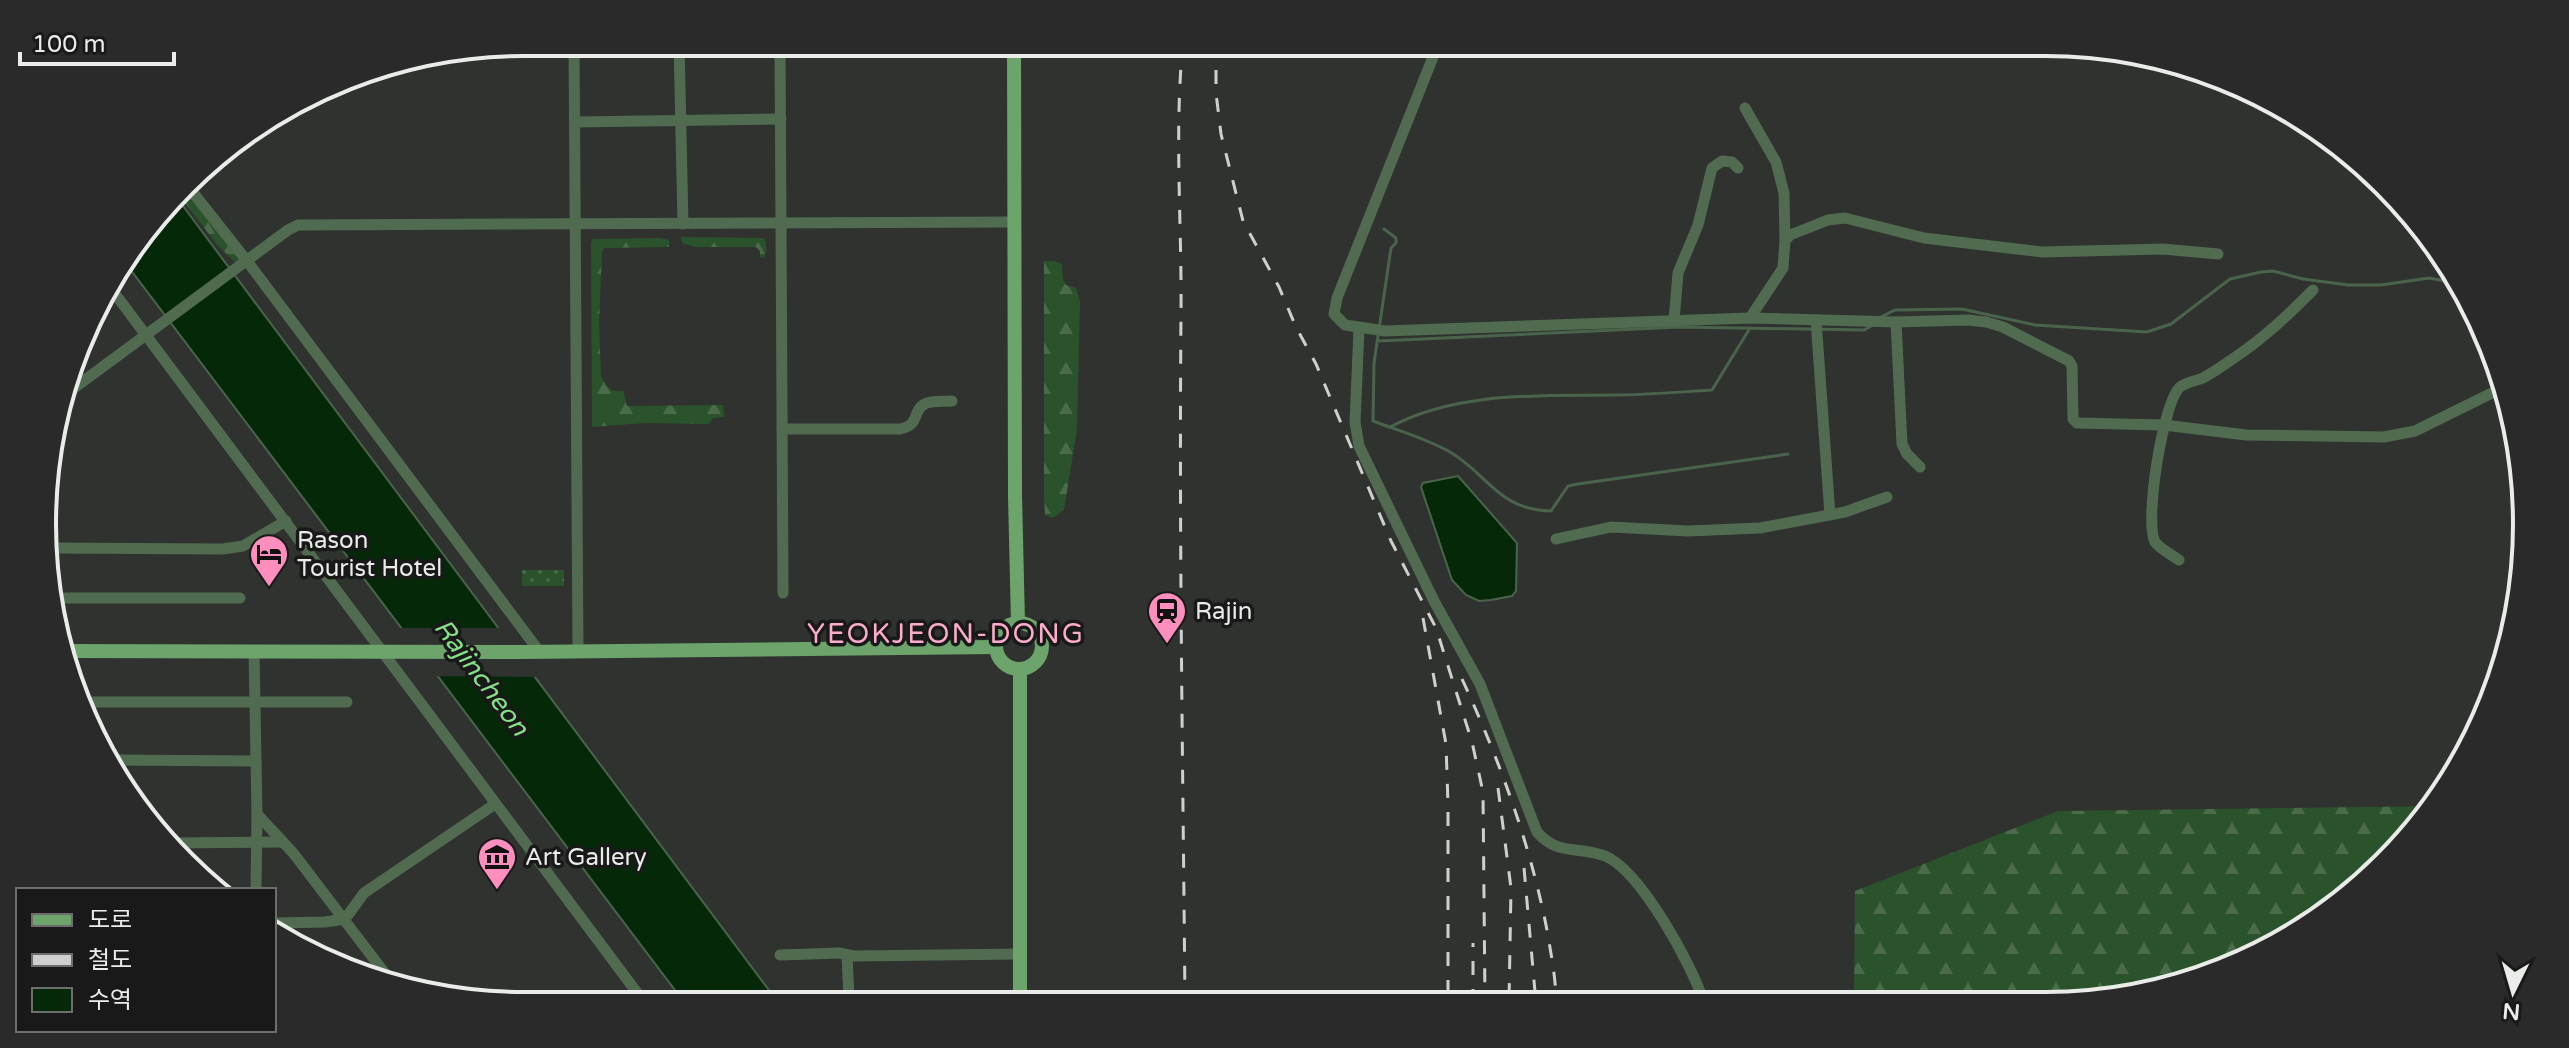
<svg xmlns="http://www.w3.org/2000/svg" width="2569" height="1048" font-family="'Varela Round','Noto Sans KR',sans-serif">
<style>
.grass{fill:url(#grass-dots)}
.forest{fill:url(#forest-firs)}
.water{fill:#052908;stroke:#4a644c;stroke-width:2}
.pier{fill:#2f322f}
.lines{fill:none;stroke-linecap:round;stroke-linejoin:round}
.stream{stroke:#4a644c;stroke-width:3}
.minor{stroke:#506b50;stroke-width:11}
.major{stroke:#6ca46c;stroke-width:14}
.rail{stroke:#ced0ce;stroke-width:3;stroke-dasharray:14 14;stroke-linecap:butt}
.labels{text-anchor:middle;stroke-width:7;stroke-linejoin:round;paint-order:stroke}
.poi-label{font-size:24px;fill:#eaecea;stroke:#181918;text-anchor:start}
.water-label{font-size:26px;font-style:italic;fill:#86df87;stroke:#181918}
.quarter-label{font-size:28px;letter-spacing:2px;fill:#fbaccb;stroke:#181918}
.rim{fill:none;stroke:#eaecea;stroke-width:4}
</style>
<defs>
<pattern id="grass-dots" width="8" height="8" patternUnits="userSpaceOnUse" patternTransform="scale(2)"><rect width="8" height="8" fill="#2b532b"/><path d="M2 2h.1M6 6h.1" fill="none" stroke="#4a6c4a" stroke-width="1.8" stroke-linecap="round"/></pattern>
<pattern id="forest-firs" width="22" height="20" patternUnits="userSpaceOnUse" patternTransform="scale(2)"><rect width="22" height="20" fill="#2b532b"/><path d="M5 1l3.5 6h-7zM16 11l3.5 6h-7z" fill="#4a6c4a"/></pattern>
</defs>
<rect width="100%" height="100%" fill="#2f322f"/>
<rect class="grass" x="522" y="570" width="42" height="16"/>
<g class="forest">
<path d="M184,189L235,254L238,260L236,263L218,246L179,195Z"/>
<path d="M681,237L764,238C767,245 767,251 764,258L760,257V251L756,247H694L682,243Z"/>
<path d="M659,238L669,240V247L604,248L602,251L599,322L601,376L606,385L613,391H623L627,406L723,405L724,417L713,418L709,424L646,423L592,427L591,242L593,239Z"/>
<path d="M1044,261H1054L1062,264L1063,279L1066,285L1076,288L1080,302L1077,429L1064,510L1053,518L1045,515L1044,495Z"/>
<path d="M2434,806L2362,887L2258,956L2108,1002H1854L1855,891L2058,811Z"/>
</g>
<g class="water">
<path d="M177,198L780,1005L687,1006L124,261Z"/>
<path d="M1458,476L1517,543L1516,591L1512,596L1491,600L1479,601L1466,595L1452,580L1421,487L1423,483Z"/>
</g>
<path class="pier" d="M396,628H502L539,677L433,676Z"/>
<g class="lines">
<g class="stream">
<path d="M1384,229L1396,238V243L1391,248L1374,363L1373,421C1399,431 1425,438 1450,452C1488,474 1498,510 1551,511L1568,486L1578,484L1788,454"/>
<path d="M1881,317L1895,310L1962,309L2035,325L2147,332L2171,324L2230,279L2261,272L2273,271L2303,279L2348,285H2381L2429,278L2456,283"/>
<path d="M1378,341L1680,327L1864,330L1873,325"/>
<path d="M1390,427C1457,391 1539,396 1613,395C1646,395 1679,392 1712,390L1750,328"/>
</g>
<g class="minor">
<path d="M574,42L578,650"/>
<path d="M679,42L683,224"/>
<path d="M780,42L783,593"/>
<path d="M1439,42L1337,298L1334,314L1345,325L1385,331L1750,318L1896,322L1968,320L1986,322L2003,327L2069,361L2072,366L2073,419L2077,423L2164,425L2246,435L2384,437L2415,431L2498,390"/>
<path d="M1745,108L1776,162L1784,193L1785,241"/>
<path d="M575,122L781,119"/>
<path d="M187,185L247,261L539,651"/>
<path d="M107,283L647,1006"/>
<path d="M1750,318L1783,268L1785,241L1790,235L1828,220L1845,218L1924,238L2042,252L2163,249L2218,254"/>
<path d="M1816,320L1830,515"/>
<path d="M1674,321L1678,273L1698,225L1712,168L1722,161L1732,162L1738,168"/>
<path d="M1896,322L1902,444L1907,454L1920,467"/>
<path d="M1359,329L1355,422L1359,446L1434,601L1480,684L1537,832C1559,857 1577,845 1605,856C1640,870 1693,966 1704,1003"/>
<path d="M70,391L288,230L298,225L1015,222"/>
<path d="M782,429H900C920,425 912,413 923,405C930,400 944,402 952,401"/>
<path d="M1556,539L1611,527L1688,531L1760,528L1845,512L1887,497"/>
<path d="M49,548L223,549L243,546L286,521"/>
<path d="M2179,560C2172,555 2160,549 2155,542C2144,521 2163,402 2180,387C2186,382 2196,381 2203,378C2214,372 2224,365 2234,358C2264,338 2288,315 2313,290"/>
<path d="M51,598H240"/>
<path d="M254,651L257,814L294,854L393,984"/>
<path d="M86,702H347"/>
<path d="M110,760L256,761"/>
<path d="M171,843L283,842"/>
<path d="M256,890L257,814"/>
<path d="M274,923L325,922L345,919L364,893L495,804"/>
<path d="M780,955L839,953L854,956L1020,954"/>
<path d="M847,955L849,999L885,1001L892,1005"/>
</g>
<g class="major">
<path d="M1014,42L1015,495L1018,623"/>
<circle cx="1019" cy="646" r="23"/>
<path d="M65,651L522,652L996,647"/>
<path d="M1020,1005V669"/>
</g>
<g class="rail">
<path d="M1183,42C1174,132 1182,224 1181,314C1179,544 1183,774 1185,1004"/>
<path d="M1216,42V93L1221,134L1243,221L1279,287L1296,327L1316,364L1391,541L1436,628L1472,742L1483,792L1485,1003"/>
<path d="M1423,618L1446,744L1448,804V1004"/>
<path d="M1462,679C1499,759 1530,843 1547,930C1551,954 1556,978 1556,1003"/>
<path d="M1498,788L1511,888L1509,1003"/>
<path d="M1524,868L1536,1003"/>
<path d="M1473,1003V943"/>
</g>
</g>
<defs>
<g id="hotel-pin" transform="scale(2)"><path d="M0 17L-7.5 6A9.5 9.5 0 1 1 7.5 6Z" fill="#fe8ebd" stroke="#181918"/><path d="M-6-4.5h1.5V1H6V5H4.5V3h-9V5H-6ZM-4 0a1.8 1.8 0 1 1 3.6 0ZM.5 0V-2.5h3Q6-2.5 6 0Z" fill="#111"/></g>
<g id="station-pin" transform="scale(2)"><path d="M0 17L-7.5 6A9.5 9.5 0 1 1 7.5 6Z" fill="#fe8ebd" stroke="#181918"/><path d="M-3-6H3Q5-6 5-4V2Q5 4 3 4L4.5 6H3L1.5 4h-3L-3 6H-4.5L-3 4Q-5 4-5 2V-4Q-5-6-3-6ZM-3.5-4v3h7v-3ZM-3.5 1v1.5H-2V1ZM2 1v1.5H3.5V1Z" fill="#111"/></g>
<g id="museum-pin" transform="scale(2)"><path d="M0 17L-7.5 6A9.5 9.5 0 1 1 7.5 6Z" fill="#fe8ebd" stroke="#181918"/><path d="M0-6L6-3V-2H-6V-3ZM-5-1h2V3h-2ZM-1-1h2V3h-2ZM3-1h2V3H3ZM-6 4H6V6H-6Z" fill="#111"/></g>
</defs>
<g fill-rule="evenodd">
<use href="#hotel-pin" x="269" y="554"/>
<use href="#station-pin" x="1167" y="611"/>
<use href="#museum-pin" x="497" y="857"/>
</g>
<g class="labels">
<g class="poi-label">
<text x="297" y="548">Rason<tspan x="297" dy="28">Tourist Hotel</tspan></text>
<text x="1195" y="619">Rajin</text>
<text x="525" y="865">Art Gallery</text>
</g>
<g class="water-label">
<text transform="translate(482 677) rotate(53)" y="9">Rajincheon</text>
</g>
<g class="quarter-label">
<text x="946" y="643">YEOKJEON-DONG</text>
</g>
</g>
<path d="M0 0H2569V1048H0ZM524 56H2045A468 468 0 0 1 2513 524V524A468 468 0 0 1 2045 992H524A468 468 0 0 1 56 524V524A468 468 0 0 1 524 56Z" fill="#292a29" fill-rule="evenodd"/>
<path class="rim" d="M524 56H2045A468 468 0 0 1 2513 524V524A468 468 0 0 1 2045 992H524A468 468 0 0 1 56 524V524A468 468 0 0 1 524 56Z"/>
<rect x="16" y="888" width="260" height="144" fill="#181918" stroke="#6c6d6c" stroke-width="2"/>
<rect x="32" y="914" width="40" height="12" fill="#6ca46c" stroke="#6c6d6c" stroke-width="2"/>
<text x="88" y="928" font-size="24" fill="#eaecea">도로</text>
<rect x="32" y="954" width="40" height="12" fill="#ced0ce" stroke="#6c6d6c" stroke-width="2"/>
<text x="88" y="968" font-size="24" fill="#eaecea">철도</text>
<rect x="32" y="988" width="40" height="24" fill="#052908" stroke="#6c6d6c" stroke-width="2"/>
<text x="88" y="1008" font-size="24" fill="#eaecea">수역</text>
<g transform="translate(2513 992) rotate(185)" stroke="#181918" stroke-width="6" paint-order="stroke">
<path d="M0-6L14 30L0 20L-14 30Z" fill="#eaecea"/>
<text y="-12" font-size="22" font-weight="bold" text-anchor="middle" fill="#eaecea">N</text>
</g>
<path d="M20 52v12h154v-12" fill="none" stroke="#eaecea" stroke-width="4"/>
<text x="32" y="52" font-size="24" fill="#eaecea" stroke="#181918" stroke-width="6" paint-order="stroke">100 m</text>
</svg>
